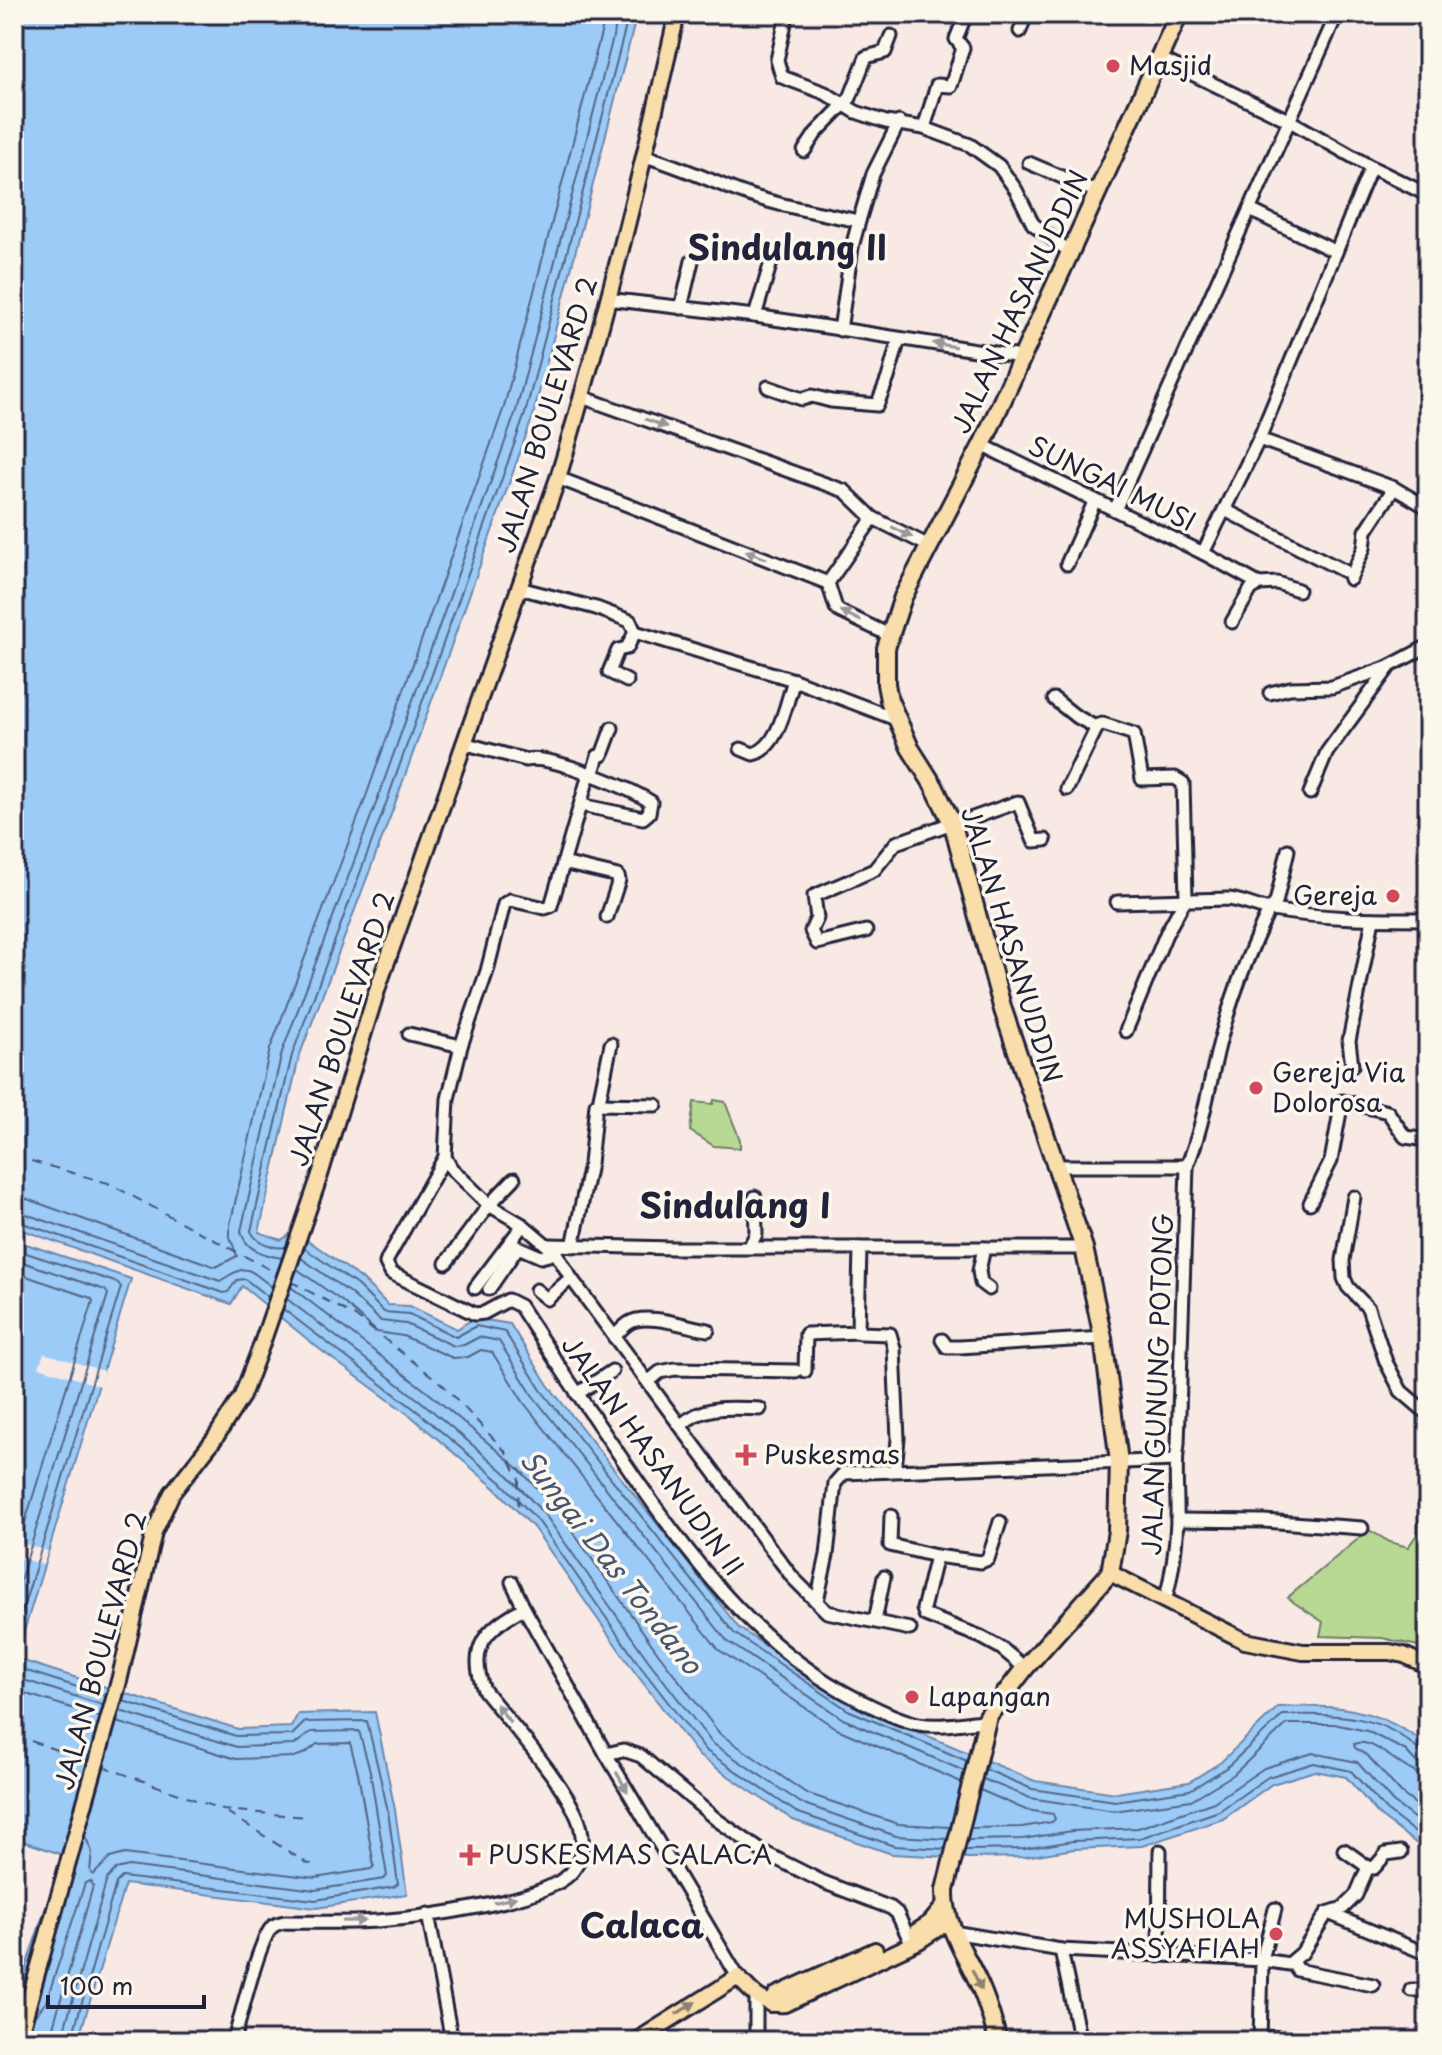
<svg xmlns="http://www.w3.org/2000/svg" width="1442" height="2055" font-family="'Playpen Sans',sans-serif">
<style>
.green{fill:#b7d993;stroke:#6c7e67;stroke-width:2}
.water{fill:#9ccbf7;stroke:#6b87ac;stroke-width:2}
.pier{fill:#f8e9e5}
.lines{fill:none;stroke-linecap:round;stroke-linejoin:round}
.shore{stroke:#536686;stroke-width:2}
.ferry{stroke:#475573;stroke-width:2;stroke-dasharray:10 8;stroke-linecap:butt}
.minor-casing{stroke:#22223b;stroke-width:17}
.major-casing{stroke:#22223b;stroke-width:20}
.highway-casing{stroke:#22223b;stroke-width:22}
.minor{stroke:#fbf7ec;stroke-width:11}
.major{stroke:#f9deab;stroke-width:14}
.highway{stroke:#f9deab;stroke-width:16}
.oneway{fill:#99979c}
.oneway2{fill:#8e8073}
.poi-dot{fill:#d1495b;stroke:#fbf7ec;stroke-width:3}
.labels{text-anchor:middle;stroke-width:7;stroke-linejoin:round;paint-order:stroke}
.poi-label{font-size:26px;fill:#22223b;stroke:#fbf7ec;text-anchor:start}
.street-label{font-size:26px;fill:#22223b;stroke:#fbf7ec}
.water-label{font-size:28px;font-style:italic;fill:#475573;stroke:#fbf7ec}
.district-label{font-size:34px;font-weight:bold;fill:#22223b;stroke:#fbf7ec}
</style>
<rect width="100%" height="100%" fill="#f8e9e5"/>
<filter id="ink" filterUnits="userSpaceOnUse"><feTurbulence type="fractalNoise" baseFrequency=".0125" numOctaves="2"/><feDisplacementMap in="SourceGraphic" scale="16" xChannelSelector="R" yChannelSelector="G"/><feConvolveMatrix kernelMatrix="1 2 1 2 8 2 1 2 1" color-interpolation-filters="sRGB"/></filter>
<g filter="url(#ink)">
<g class="green">
<path d="M714,1100L725,1102L740,1140V1148L714,1146L690,1131L694,1102L713,1104Z"/>
<path d="M1428,1449V1642L1418,1646L1382,1638L1320,1636L1323,1622L1287,1598L1369,1530L1390,1542L1408,1547L1418,1533L1420,1465Z"/>
</g>
<g class="water">
<path d="M14,14H637L533,416L392,812L299,1057L259,1232L281,1240L295,1231L362,1279L388,1305L410,1306L457,1329L474,1318L510,1324L548,1385L739,1628L852,1704L1035,1781L1116,1793L1189,1782L1221,1762L1278,1707C1323,1706 1354,1704 1395,1725C1410,1733 1419,1737 1428,1752V1863L1417,1844L1380,1816L1346,1777L1315,1771L1272,1784L1223,1819L1142,1846L1074,1849L1025,1857L969,1858L892,1854L793,1820L699,1756L634,1671L533,1527L496,1489L412,1417L322,1351L242,1286L231,1304L14,1227Z"/>
<path d="M14,1240L131,1279L19,1648L14,1646Z"/>
<path d="M14,1658L238,1729L291,1727L298,1714L375,1712L395,1810L407,1894L316,1908L125,1884L78,2041H20L14,2037V2003L63,1855L14,1838Z"/>
</g>
<g class="pier">
<path d="M44,1353L104,1371L100,1386L39,1367Z"/>
<path d="M14,1541L48,1551L43,1565L14,1556Z"/>
</g>
<g class="lines">
<g class="shore">
<path d="M14,1198L27,1199L216,1267L237,1256L230,1237V1225L270,1049L364,802L504,407L606,14"/>
<path d="M14,1210L220,1281C248,1264 245,1266 272,1287"/>
<path d="M14,1220L224,1293L228,1292L237,1280L245,1279L268,1297"/>
<path d="M286,1247C274,1249 255,1242 251,1231L292,1055L384,809L525,414L629,14"/>
<path d="M304,1248L357,1285L384,1312L409,1314L456,1337L476,1326L505,1332L541,1390L734,1633L848,1710L967,1761"/>
<path d="M14,1249L118,1283L121,1287L14,1638"/>
<path d="M282,1258C264,1255 245,1250 241,1231L282,1052L375,806L516,411L619,14"/>
<path d="M301,1258L350,1293L381,1321L406,1324L454,1346L464,1345L479,1337L499,1341L533,1396L727,1641L843,1719L964,1771"/>
<path d="M14,1259L105,1290L108,1294L14,1601"/>
<path d="M297,1269L343,1302L377,1332L403,1336L453,1358L468,1357L481,1350L492,1352L524,1403L719,1650L837,1729L961,1782"/>
<path d="M14,1272L91,1298L93,1301L14,1558"/>
<path d="M291,1287L430,1394L518,1468L556,1508L658,1653L720,1734L806,1793L898,1824L950,1827"/>
<path d="M287,1299L423,1403L509,1476L546,1516L648,1660L712,1743L801,1803L896,1836L947,1839"/>
<path d="M283,1309L417,1411L502,1483L539,1522L640,1666L705,1750L796,1812L894,1846L945,1849"/>
<path d="M14,1667L106,1696"/>
<path d="M14,1677L103,1705"/>
<path d="M14,1690L100,1717"/>
<path d="M985,1769L1032,1789L1115,1801L1190,1790L1226,1768L1283,1715C1334,1714 1384,1713 1421,1753L1428,1754"/>
<path d="M1428,1776C1404,1775 1375,1735 1354,1744L1355,1748L1368,1756L1401,1793L1428,1814"/>
<path d="M983,1779L1030,1798L1114,1811L1191,1800L1233,1775L1287,1724H1334L1367,1731L1406,1751L1416,1762L1428,1764"/>
<path d="M971,1828L1022,1827L1052,1822L1055,1819L1053,1814L1026,1810L980,1790"/>
<path d="M85,1836L92,1852L90,1871L93,1875L110,1858L125,1854L315,1878L371,1869L374,1866L358,1773L350,1743L317,1744L306,1753L294,1757L236,1759L117,1722"/>
<path d="M968,1840L1023,1839L1072,1831L1138,1828L1214,1802L1264,1768L1313,1753L1357,1762L1393,1802L1428,1829"/>
<path d="M965,1850L1024,1849L1073,1841L1140,1838L1219,1811L1268,1777L1314,1763L1351,1771L1386,1810L1422,1838L1428,1846"/>
<path d="M34,2017L46,2002L85,1883L91,1881L93,1886L49,2041"/>
<path d="M61,2041L107,1879L116,1869L129,1866L315,1890L384,1879L387,1876L370,1771L359,1731L311,1732L294,1745L237,1747L120,1711"/>
<path d="M71,2041L116,1883L122,1877L315,1900L394,1887L398,1884L388,1811L367,1721L305,1722L292,1735L236,1736L123,1701"/>
</g>
<g class="ferry">
<path d="M14,1156L108,1183L278,1274"/>
<path d="M290,1281L355,1316L443,1385L506,1452L519,1479L518,1511"/>
<path d="M14,1735L88,1761"/>
<path d="M102,1766L223,1810L307,1817"/>
<path d="M227,1812L308,1864L314,1863"/>
</g>
<g class="minor-casing">
<g id="minor">
<path d="M787,14L777,60L782,77L825,93L856,112L886,122L924,128L970,145L999,166L1016,190L1033,224L1070,252"/>
<path d="M1020,31L1026,14"/>
<path d="M1159,58L1290,121L1371,167L1259,439"/>
<path d="M924,128L937,85L951,86L963,48L956,39L966,14"/>
<path d="M804,151L816,133L850,98L866,57L885,52L891,36"/>
<path d="M645,156C675,165 703,177 732,189C772,205 817,212 859,221"/>
<path d="M1029,163L1097,192"/>
<path d="M1371,167L1428,195"/>
<path d="M1250,210L1336,252"/>
<path d="M607,299L755,316L1021,357"/>
<path d="M681,308L692,261"/>
<path d="M755,316L771,262"/>
<path d="M840,330L852,247L859,221L873,174L899,122"/>
<path d="M768,387L802,399L812,396L831,401L877,405L888,378L899,339"/>
<path d="M582,397L845,491L873,518L931,547"/>
<path d="M982,445L1203,553L1259,439L1394,488L1428,508"/>
<path d="M558,478L828,583"/>
<path d="M1115,510L1337,14"/>
<path d="M1225,510L1344,571"/>
<path d="M1203,553L1259,584L1277,583L1298,590"/>
<path d="M1067,564L1095,500"/>
<path d="M1350,579L1364,548L1366,531L1394,488"/>
<path d="M828,583L836,608L839,611L889,635"/>
<path d="M828,583L873,518"/>
<path d="M519,588L596,608L630,621L635,632L627,648L618,650L609,672L627,681"/>
<path d="M1232,622L1251,589L1259,584"/>
<path d="M635,632L794,680L896,719"/>
<path d="M1270,693L1290,688L1332,687L1389,667"/>
<path d="M1054,699L1074,715L1097,728"/>
<path d="M612,728L602,755L598,756L593,772L589,774L551,906L545,908L510,900L504,904L487,971L461,1046L448,1099L445,1157L451,1168L489,1205L523,1225L556,1253L571,1278L774,1553L793,1578L827,1612L910,1629"/>
<path d="M463,743L526,760C550,754 629,788 651,802L649,813L643,818L581,805"/>
<path d="M741,749L753,754C779,748 786,703 794,680"/>
<path d="M1067,789L1098,725L1103,724L1134,734L1142,779L1175,778L1183,783L1186,898L1166,934L1126,1031"/>
<path d="M1310,793L1327,752L1390,666L1428,646"/>
<path d="M953,825L1018,802L1034,841L1045,840"/>
<path d="M563,863L618,876L619,880L607,917"/>
<path d="M1117,902L1229,899C1244,901 1257,908 1272,910C1323,919 1376,919 1428,919"/>
<path d="M866,931L817,943L811,931L817,918L814,896L874,870L896,843L952,823"/>
<path d="M409,1034L461,1046"/>
<path d="M1352,1066L1349,1041L1373,919"/>
<path d="M599,1102L611,1044"/>
<path d="M445,1157L388,1258L386,1263L391,1273L475,1314L484,1313L508,1300L520,1306C554,1359 589,1411 625,1463C688,1555 755,1647 857,1699C876,1708 898,1720 919,1724C941,1728 964,1722 986,1721"/>
<path d="M1056,1166H1187C1203,1127 1209,1085 1219,1045C1231,997 1248,954 1269,910L1276,903L1288,850"/>
<path d="M1354,1197L1343,1260L1344,1278L1348,1287L1368,1308L1386,1362L1401,1391L1428,1414"/>
<path d="M1310,1203L1331,1161L1342,1101L1388,1112L1405,1137L1428,1140"/>
<path d="M549,1245L673,1248H1084"/>
<path d="M573,1246L590,1164L596,1104L656,1105"/>
<path d="M750,1246L756,1234L755,1197"/>
<path d="M860,1248L858,1331L860,1333L890,1334L894,1348L898,1439L895,1469"/>
<path d="M984,1248L979,1271L981,1283L989,1289"/>
<path d="M446,1263L489,1205L514,1179"/>
<path d="M475,1288L523,1225"/>
<path d="M489,1289L518,1247L541,1257L556,1253"/>
<path d="M536,1290L547,1299L571,1278"/>
<path d="M614,1337C619,1332 624,1326 629,1323C646,1312 688,1327 708,1330"/>
<path d="M942,1340L947,1347H960L1103,1338"/>
<path d="M805,1371L806,1334L859,1332"/>
<path d="M648,1382L660,1372L675,1369L796,1371"/>
<path d="M577,1394L612,1371"/>
<path d="M681,1425C705,1404 730,1408 760,1409"/>
<path d="M891,1516L890,1545L936,1556L981,1562L988,1559L1000,1522"/>
<path d="M1177,1520L1264,1521L1362,1528"/>
<path d="M936,1556L923,1609L925,1615L981,1637L1001,1648L1025,1668"/>
<path d="M512,1582L524,1608L606,1754L738,1977"/>
<path d="M817,1601L827,1555L835,1483L844,1473L1176,1460"/>
<path d="M1165,1602C1172,1575 1176,1549 1177,1521C1178,1495 1174,1470 1178,1444L1187,1166"/>
<path d="M875,1621L884,1577"/>
<path d="M606,1754L623,1750L641,1756L717,1820L763,1852L823,1882L891,1908L897,1913L911,1943"/>
<path d="M1368,1867L1374,1868L1386,1854L1401,1852"/>
<path d="M1328,1913L1420,1951"/>
<path d="M428,1914L452,2041"/>
<path d="M953,1932L1061,1950L1262,1960L1289,1964L1302,1953L1327,1913L1343,1908L1356,1895L1368,1867L1344,1850"/>
<path d="M1061,1950L1080,2041"/>
<path d="M1159,1956L1160,1851"/>
<path d="M1293,1962L1297,1970L1373,1985"/>
<path d="M1411,1990H1428"/>
<path d="M756,1997V2041"/>
<path d="M1260,2037L1350,2041"/>
<path d="M234,2041C240,2019 259,1938 273,1926C278,1923 280,1923 285,1922C316,1922 346,1923 377,1921C418,1918 542,1902 570,1874C582,1862 584,1844 581,1829C574,1793 509,1722 484,1690C467,1647 487,1627 524,1608"/>
<path d="M1260,2041L1262,1960L1275,1909"/>
</g>
</g>
<g class="major-casing">
<g id="major">
<path d="M1110,1573L1245,1641L1303,1652H1390L1404,1655L1428,1666"/>
<path d="M916,1932L930,1923L945,1905"/>
<path d="M771,2004L776,1995L875,1950"/>
<path d="M18,2041L119,1681L154,1532L172,1493L215,1438L242,1396L260,1349L320,1175L378,987L558,478C604,325 642,170 677,14"/>
<path d="M636,2041L738,1977C750,1991 764,2007 785,2004L919,1941L949,1921"/>
</g>
</g>
<g class="highway-casing">
<path id="highway" d="M998,2041C993,2022 988,2004 980,1986C966,1954 944,1926 945,1890L988,1716L1025,1668L1110,1573L1117,1531L1119,1462L1103,1338L1084,1248L1003,1010L953,825L934,786L910,748L889,700L886,684V648L903,597L982,445L1179,14"/>
</g>
<use href="#minor" class="minor"/>
<use href="#major" class="major"/>
<use href="#highway" class="highway"/>
</g>
<defs><path id="oneway-solid" d="M-6-.8H1V-3.2L6.5 0L1 3.2V.8H-6Z" transform="scale(2)"/></defs>
<g class="oneway">
<use href="#oneway-solid" transform="translate(944 345) rotate(-171)"/>
<use href="#oneway-solid" transform="translate(656 423) rotate(20)"/>
<use href="#oneway-solid" transform="translate(902 532) rotate(27)"/>
<use href="#oneway-solid" transform="translate(756 555) rotate(-159)"/>
<use href="#oneway-solid" transform="translate(851 616) rotate(-153)"/>
<use href="#oneway-solid" transform="translate(503 1713) rotate(-128)"/>
<use href="#oneway-solid" transform="translate(622 1782) rotate(60)"/>
<use href="#oneway-solid" transform="translate(505 1900) rotate(-13)"/>
<use href="#oneway-solid" transform="translate(354 1921) rotate(-1)"/>
</g>
<g class="oneway2">
<use href="#oneway-solid" transform="translate(977 1980) rotate(65)"/>
<use href="#oneway-solid" transform="translate(686 2008) rotate(-32)"/>
</g>
</g>
<g class="poi-dot">
<circle cx="1113" cy="66" r="8"/>
<circle cx="1393" cy="896" r="8"/>
<circle cx="1256" cy="1088" r="8"/>
<path d="M742 1443h8v8h8v8h-8v8h-8v-8h-8v-8h8z"/>
<circle cx="912" cy="1697" r="8"/>
<path d="M466 1843h8v8h8v8h-8v8h-8v-8h-8v-8h8z"/>
<circle cx="1276" cy="1934" r="8"/>
</g>
<g class="labels">
<g class="poi-label">
<text x="1129" y="75">Masjid</text>
<text x="1377" y="905" text-anchor="end">Gereja</text>
<text x="1272" y="1082">Gereja Via<tspan x="1272" dy="30">Dolorosa</tspan></text>
<text x="764" y="1464">Puskesmas</text>
<text x="928" y="1706">Lapangan</text>
<text x="488" y="1864">PUSKESMAS CALACA</text>
<text x="1260" y="1928" text-anchor="end">MUSHOLA<tspan x="1260" dy="30">ASSYAFIAH</tspan></text>
</g>
<g class="street-label">
<text transform="translate(1020 302) rotate(-65)" y="9">JALAN HASANUDDIN</text>
<text transform="translate(547 415) rotate(-73)" y="9">JALAN BOULEVARD 2</text>
<text transform="translate(1112 484) rotate(26)" y="9">SUNGAI MUSI</text>
<text transform="translate(1011 945) rotate(73)" y="9">JALAN HASANUDDIN</text>
<text transform="translate(342 1029) rotate(-72)" y="9">JALAN BOULEVARD 2</text>
<text transform="translate(1158 1384) rotate(-88)" y="9">JALAN GUNUNG POTONG</text>
<text transform="translate(652 1456) rotate(54)" y="9">JALAN HASANUDIN II</text>
<text transform="translate(101 1651) rotate(-75)" y="9">JALAN BOULEVARD 2</text>
</g>
<g class="water-label">
<text transform="translate(611 1562) rotate(52)" y="10">Sungai Das Tondano</text>
</g>
<g class="district-label">
<text x="787" y="260">Sindulang II</text>
<text x="735" y="1218">Sindulang I</text>
<text x="642" y="1938">Calaca</text>
</g>
</g>
<rect width="1442" height="2055" fill="none" stroke="#fbf7ec" stroke-width="48"/>
<rect x="24" y="24" width="1394" height="2007" fill="none" stroke="#22223b" stroke-width="3" filter="url(#ink)"/>
<path d="M48 1995v12h156v-12" fill="none" stroke="#22223b" stroke-width="4"/>
<text x="60" y="1995" font-size="24" fill="#22223b" stroke="#fbf7ec" stroke-width="6" paint-order="stroke">100 m</text>
</svg>
